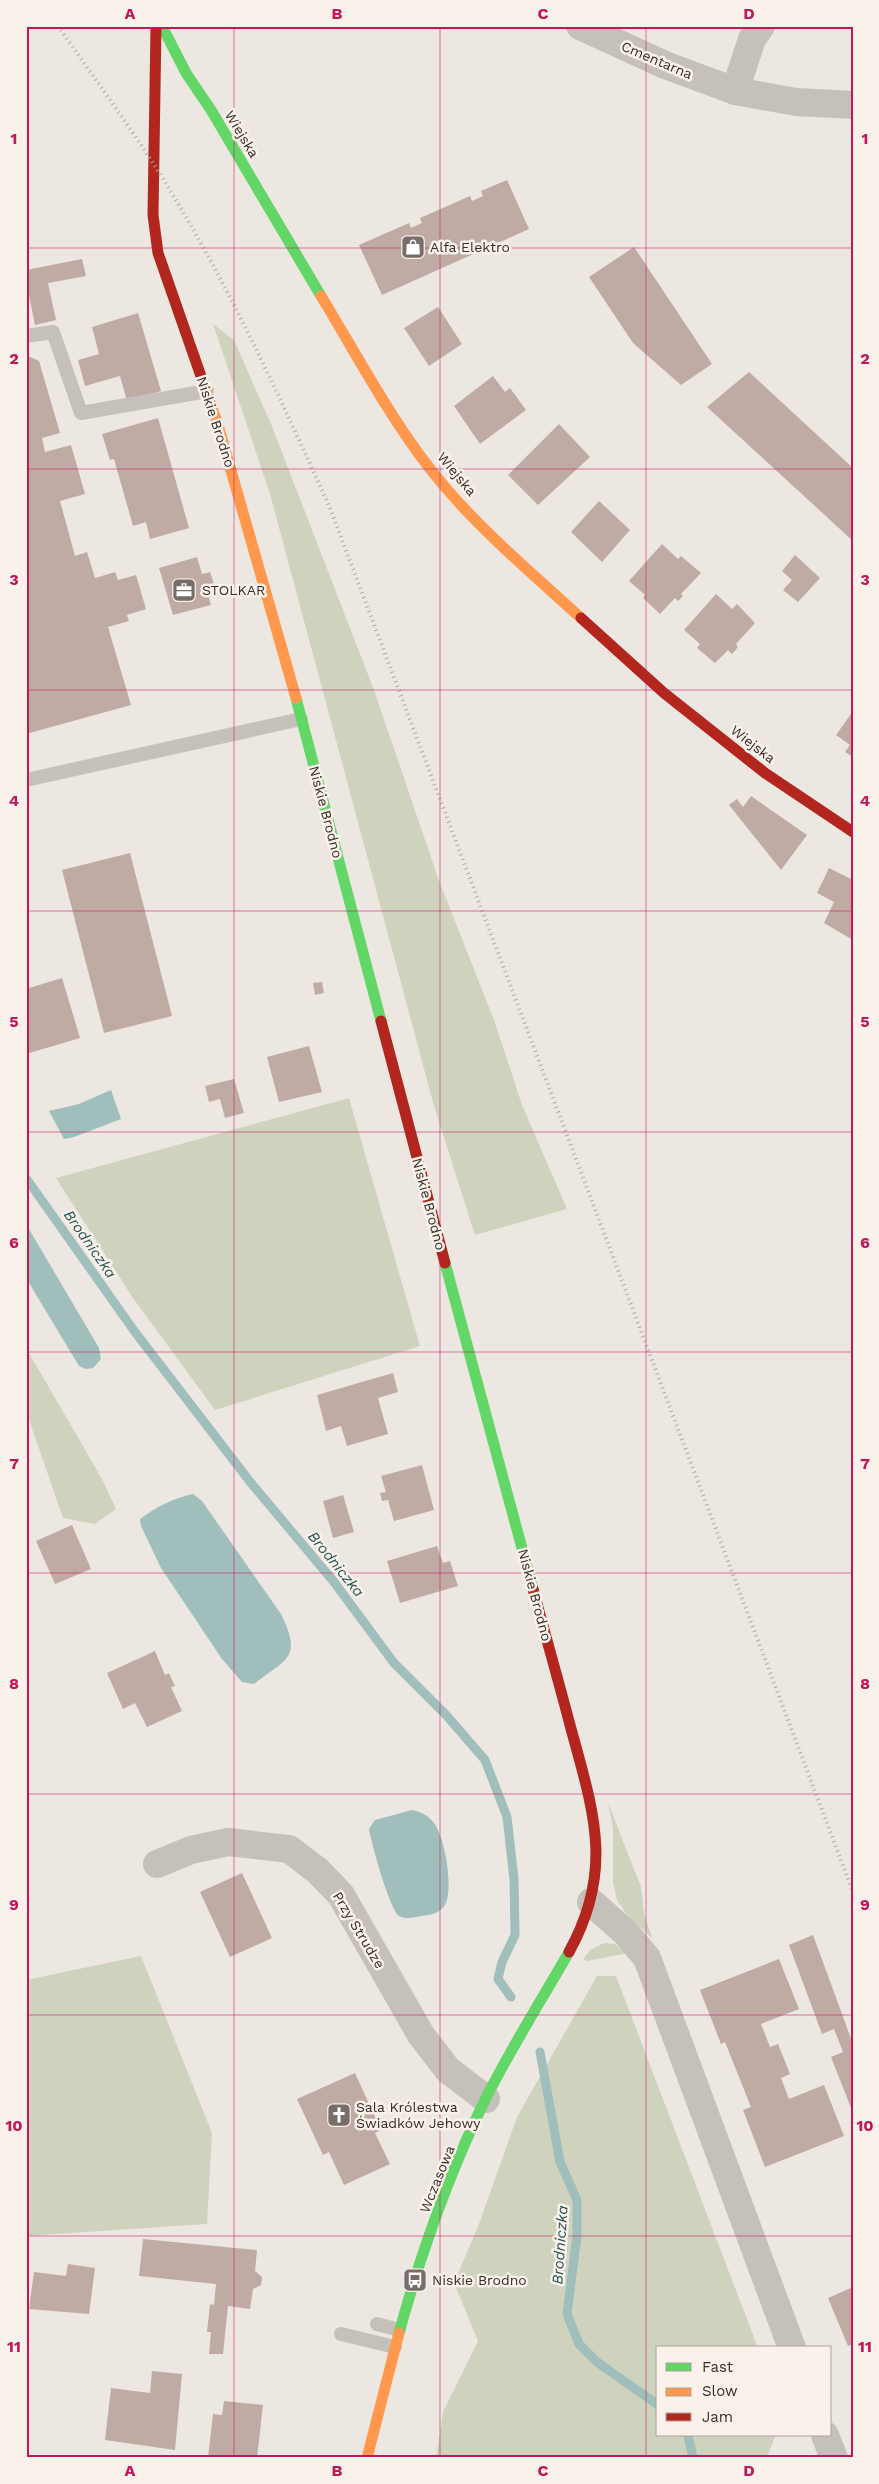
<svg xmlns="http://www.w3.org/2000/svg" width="879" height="2484" font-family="'Work Sans',sans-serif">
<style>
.green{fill:#cfd2bd}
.water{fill:#9fbebc}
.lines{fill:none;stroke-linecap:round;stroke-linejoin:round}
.stream{stroke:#9fbebc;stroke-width:9}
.building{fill:#c0aba4}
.lane{stroke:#c6c0bb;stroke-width:14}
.street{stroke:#c6c0bb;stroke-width:28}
.fast{stroke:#63d668;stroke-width:11}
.slow{stroke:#ff974d;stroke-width:11}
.jam{stroke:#b3261e;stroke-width:11}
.rail{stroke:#aea9a5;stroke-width:4;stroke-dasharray:1 4;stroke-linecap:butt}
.grid{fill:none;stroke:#c2185b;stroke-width:1;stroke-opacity:0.55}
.labels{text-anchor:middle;stroke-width:5;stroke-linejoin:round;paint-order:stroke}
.street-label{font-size:14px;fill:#372d29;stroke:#f9f1ea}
.poi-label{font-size:14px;fill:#372d29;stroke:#f9f1ea;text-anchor:start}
.water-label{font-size:15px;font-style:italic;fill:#215556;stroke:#f9f1ea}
.neatline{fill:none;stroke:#c2185b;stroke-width:2}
.grid-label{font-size:16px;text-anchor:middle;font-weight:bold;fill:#c2185b}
</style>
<rect width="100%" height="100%" fill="#ede7e2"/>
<g class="green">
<path d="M213,324L234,340L271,424L374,690L438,878L494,1020L522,1105L567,1209L475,1235L434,1106L270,494Z"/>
<path d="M349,1098L420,1346L215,1410L133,1298L56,1178Z"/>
<path d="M26,1348L102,1479L116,1509L95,1524L63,1518L26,1411Z"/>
<path d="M608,1803L641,1887L644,1913L652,1938L628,1916L617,1900L613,1882V1828Z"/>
<path d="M604,1943L615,1944L628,1953L587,1961L583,1959L590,1950Z"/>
<path d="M141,1956L212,2133L207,2224L26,2236V1980Z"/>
<path d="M597,1976H616L758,2348H658V2435H776L768,2454L770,2458H436L443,2412L478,2341L454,2283L479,2224L517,2117Z"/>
</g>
<g class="water">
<path d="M111,1090L121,1119L74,1137L64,1139L49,1111L79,1104Z"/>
<path d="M26,1224L99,1348L101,1359L93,1368L86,1369L79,1366L26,1278Z"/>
<path d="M193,1494L202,1501L281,1614C303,1659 286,1659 254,1684L242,1682L222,1659L161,1568L141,1526L140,1519C154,1508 176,1497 193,1494Z"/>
<path d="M412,1810C421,1812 428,1815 434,1823C445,1837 454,1890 445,1905C440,1913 431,1915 422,1916C415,1917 406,1920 399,1916C390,1910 371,1842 369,1829L375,1820Z"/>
</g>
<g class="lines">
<g class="stream">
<path d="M26,1178L135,1332L251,1483L334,1582L394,1663L447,1716L485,1760L507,1817L514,1879L515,1935L502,1962L498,1979L511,1997"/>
<path d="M540,2052L560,2162L577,2200V2236L567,2314L579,2344L597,2362L658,2405"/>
<path d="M688,2435L693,2458"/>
</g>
</g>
<g class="building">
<path d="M507,180L529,229L382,295L359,245L409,223L411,228L422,223L420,218L470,196L472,201L483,196L481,191Z"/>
<path d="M634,247L712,364L681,385L633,343L589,277Z"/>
<path d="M82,259L86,276L48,283L56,320L35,325L26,281V270Z"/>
<path d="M438,307L462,344L429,366L404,328Z"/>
<path d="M138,313L161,391L127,401L120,376L85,386L78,360L99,354L92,327Z"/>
<path d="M26,355L39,361L60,433L42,438L45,452L71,445L85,494L60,501L75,556L87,552L95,578L115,572L118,580L136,575L146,609L127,615L129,621L108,627L131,705L26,734Z"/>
<path d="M749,372L853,468V541L707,407Z"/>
<path d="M493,376L505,392L510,388L526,410L480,444L454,406Z"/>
<path d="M158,418L189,528L150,539L146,522L133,526L114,459L110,460L102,434Z"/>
<path d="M559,424L590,457L538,505L508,475Z"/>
<path d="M599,501L630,530L602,562L571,532Z"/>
<path d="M662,544L678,559L681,556L701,573L681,594L683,596L678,601L675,598L660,614L643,598L645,595L629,581Z"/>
<path d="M795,555L820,578L798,602L783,590L792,580L782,571Z"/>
<path d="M197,557L202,574L210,572L214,584L206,587L211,605L173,615L159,568Z"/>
<path d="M716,594L732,609L737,604L755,623L736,644L738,647L732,654L728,650L715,663L697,648L700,644L684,630Z"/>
<path d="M853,711V757L845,752L850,745L836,735Z"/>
<path d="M751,796L807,835L781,870L729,805L737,799L743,807Z"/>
<path d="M130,853L172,1016L104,1033L62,870Z"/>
<path d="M829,868L853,880V940L824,923L834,902L817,893Z"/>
<path d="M62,978L80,1038L26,1054V989Z"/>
<path d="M322,982L324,993L315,995L313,983Z"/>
<path d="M309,1046L322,1092L279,1102L267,1057Z"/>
<path d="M234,1079L244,1113L225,1118L220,1099L209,1102L205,1086Z"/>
<path d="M393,1373L398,1392L378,1398L388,1434L347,1446L341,1426L326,1431L317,1395Z"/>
<path d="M422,1465L434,1510L394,1521L388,1500L382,1501L380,1493L386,1492L381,1476Z"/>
<path d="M343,1495L354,1532L333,1538L323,1501Z"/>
<path d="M72,1525L91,1569L55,1584L36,1541Z"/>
<path d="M437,1546L443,1563L450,1561L458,1586L400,1603L387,1561Z"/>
<path d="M155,1651L165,1675L169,1673L175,1686L171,1687L182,1711L147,1727L135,1703L123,1709L107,1673Z"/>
<path d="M242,1873L272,1938L230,1957L200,1892Z"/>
<path d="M813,1935L853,2044V2113L831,2057L843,2052L834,2029L822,2034L789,1945Z"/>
<path d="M779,1959L799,2009L761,2024L770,2047L778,2044L790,2074L781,2078L789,2099L824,2085L844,2136L765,2167L743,2110L751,2107L725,2042L721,2044L700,1990Z"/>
<path d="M355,2073L381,2130L375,2133L390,2164L344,2185L329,2152L323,2155L297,2099Z"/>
<path d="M143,2239L257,2250L255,2271L262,2277L261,2285L253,2289L250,2309L228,2306L223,2354H209L211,2332H207L210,2304L214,2305L216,2284L139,2276Z"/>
<path d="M68,2264L95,2268L89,2314L29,2309L34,2272L66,2276Z"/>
<path d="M853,2287V2344L848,2346L828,2298Z"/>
<path d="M152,2371L182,2374L175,2450L105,2440L111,2388L150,2393Z"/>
<path d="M224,2401L263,2405L257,2458H208L213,2414L222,2415Z"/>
</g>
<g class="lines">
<g class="lane">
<path d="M26,336L53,332L81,413L207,391"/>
<path d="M26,780L301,719"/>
<path d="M377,2324L399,2330"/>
<path d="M341,2334L395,2347"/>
</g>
<g class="street">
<path d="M580,26L665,65L735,91L796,102L853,105"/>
<path d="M735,91L752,39L761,26"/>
<path d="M157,1864L191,1850L228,1842L289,1849L318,1871L341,1895L421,2035L448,2070L486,2099"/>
<path d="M591,1902L626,1933L647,1958L792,2348"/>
<path d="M825,2435L834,2458"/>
</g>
<g class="fast">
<path d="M162,26L186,73L211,110L321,296"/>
<path d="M296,698L381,1021"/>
<path d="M445,1263L533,1589"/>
<path d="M399,2333C421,2253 449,2173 486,2098C511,2048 541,2001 569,1952"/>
</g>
<g class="slow">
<path d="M321,296C360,360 396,430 445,487C486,535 535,576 581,618"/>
<path d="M203,382L218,425L296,698"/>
<path d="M367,2458L399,2333"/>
</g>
<g class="jam">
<path d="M156,26L153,215L158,253L203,382"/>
<path d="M581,618L664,693L765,773L853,832"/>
<path d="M381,1021L445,1263"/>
<path d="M533,1589C545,1634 558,1679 570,1725C593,1810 615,1869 569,1952"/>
</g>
<path class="rail" d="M58,26C90,72 123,117 153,163C223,272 277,391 330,508L853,1892"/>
</g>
<path class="grid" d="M234,26V2458M440,26V2458M646,26V2458M26,248H853M26,469H853M26,690H853M26,911H853M26,1132H853M26,1352H853M26,1573H853M26,1794H853M26,2015H853M26,2236H853"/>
<defs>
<g id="shop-square" transform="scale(1.25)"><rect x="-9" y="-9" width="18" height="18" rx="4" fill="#776e6a" stroke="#f9f1ea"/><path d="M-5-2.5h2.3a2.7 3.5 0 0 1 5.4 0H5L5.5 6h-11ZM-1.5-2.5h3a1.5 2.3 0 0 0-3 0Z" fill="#fff"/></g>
<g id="office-square" transform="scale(1.25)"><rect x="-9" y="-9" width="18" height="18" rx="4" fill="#776e6a" stroke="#f9f1ea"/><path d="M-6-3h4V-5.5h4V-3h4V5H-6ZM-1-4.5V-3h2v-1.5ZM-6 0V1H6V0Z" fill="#fff"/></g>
<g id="church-square" transform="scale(1.25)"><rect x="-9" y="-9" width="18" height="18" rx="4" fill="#776e6a" stroke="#f9f1ea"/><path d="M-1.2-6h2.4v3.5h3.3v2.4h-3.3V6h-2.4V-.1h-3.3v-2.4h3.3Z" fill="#fff"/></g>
<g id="bus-square" transform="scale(1.25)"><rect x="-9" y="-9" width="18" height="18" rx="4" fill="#776e6a" stroke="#f9f1ea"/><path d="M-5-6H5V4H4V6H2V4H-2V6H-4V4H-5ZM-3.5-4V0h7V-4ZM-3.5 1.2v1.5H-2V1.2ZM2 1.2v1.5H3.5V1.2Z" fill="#fff"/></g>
</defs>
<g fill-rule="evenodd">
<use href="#shop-square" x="413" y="247"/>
<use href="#office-square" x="184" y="590"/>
<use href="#church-square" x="339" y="2115"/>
<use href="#bus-square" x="415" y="2280"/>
</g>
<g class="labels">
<g class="street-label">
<text transform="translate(657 60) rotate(23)" y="5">Cmentarna</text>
<text transform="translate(242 134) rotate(59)" y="5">Wiejska</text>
<text transform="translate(216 422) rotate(72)" y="5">Niskie Brodno</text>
<text transform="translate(457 474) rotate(50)" y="5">Wiejska</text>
<text transform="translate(753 744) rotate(38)" y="5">Wiejska</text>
<text transform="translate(326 812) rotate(75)" y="5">Niskie Brodno</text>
<text transform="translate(429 1204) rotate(75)" y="5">Niskie Brodno</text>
<text transform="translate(535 1595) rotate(75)" y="5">Niskie Brodno</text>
<text transform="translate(359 1930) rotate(59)" y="5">Przy Strudze</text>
<text transform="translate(437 2179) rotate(-68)" y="5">Wczasowa</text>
</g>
<g class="poi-label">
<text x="430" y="252">Alfa Elektro</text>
<text x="202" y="595">STOLKAR</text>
<text x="356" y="2112">Sala Królestwa<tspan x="356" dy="16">Świadków Jehowy</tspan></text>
<text x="432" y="2285">Niskie Brodno</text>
</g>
<g class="water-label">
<text transform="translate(90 1244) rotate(55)" y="5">Brodniczka</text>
<text transform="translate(336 1564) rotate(51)" y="5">Brodniczka</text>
<text transform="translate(560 2245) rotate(-86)" y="5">Brodniczka</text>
</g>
</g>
<rect width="879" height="2484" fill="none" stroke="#f9f1ea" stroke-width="55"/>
<rect x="656" y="2346" width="175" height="90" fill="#f9f1ea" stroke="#aba39d"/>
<rect x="666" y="2363" width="25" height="8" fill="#63d668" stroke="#aba39d"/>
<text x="702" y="2372" font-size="15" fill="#372d29">Fast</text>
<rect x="666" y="2388" width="25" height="8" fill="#ff974d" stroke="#aba39d"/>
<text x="702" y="2396" font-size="15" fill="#372d29">Slow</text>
<rect x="666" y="2413" width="25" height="8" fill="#b3261e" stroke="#aba39d"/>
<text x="702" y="2422" font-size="15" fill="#372d29">Jam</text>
<rect x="28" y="28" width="824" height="2428" class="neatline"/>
<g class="grid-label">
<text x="130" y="19">A</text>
<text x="337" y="19">B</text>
<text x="543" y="19">C</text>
<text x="749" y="19">D</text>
<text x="14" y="144">1</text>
<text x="865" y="144">1</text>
<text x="14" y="364">2</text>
<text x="865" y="364">2</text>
<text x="14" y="585">3</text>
<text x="865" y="585">3</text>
<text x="14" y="806">4</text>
<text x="865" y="806">4</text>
<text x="14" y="1027">5</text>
<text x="865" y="1027">5</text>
<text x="14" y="1248">6</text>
<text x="865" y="1248">6</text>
<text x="14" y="1469">7</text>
<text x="865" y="1469">7</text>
<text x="14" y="1689">8</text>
<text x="865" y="1689">8</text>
<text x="14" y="1910">9</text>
<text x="865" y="1910">9</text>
<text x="14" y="2131">10</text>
<text x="865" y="2131">10</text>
<text x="14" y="2352">11</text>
<text x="865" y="2352">11</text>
<text x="130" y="2476">A</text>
<text x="337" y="2476">B</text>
<text x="543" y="2476">C</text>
<text x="749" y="2476">D</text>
</g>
</svg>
